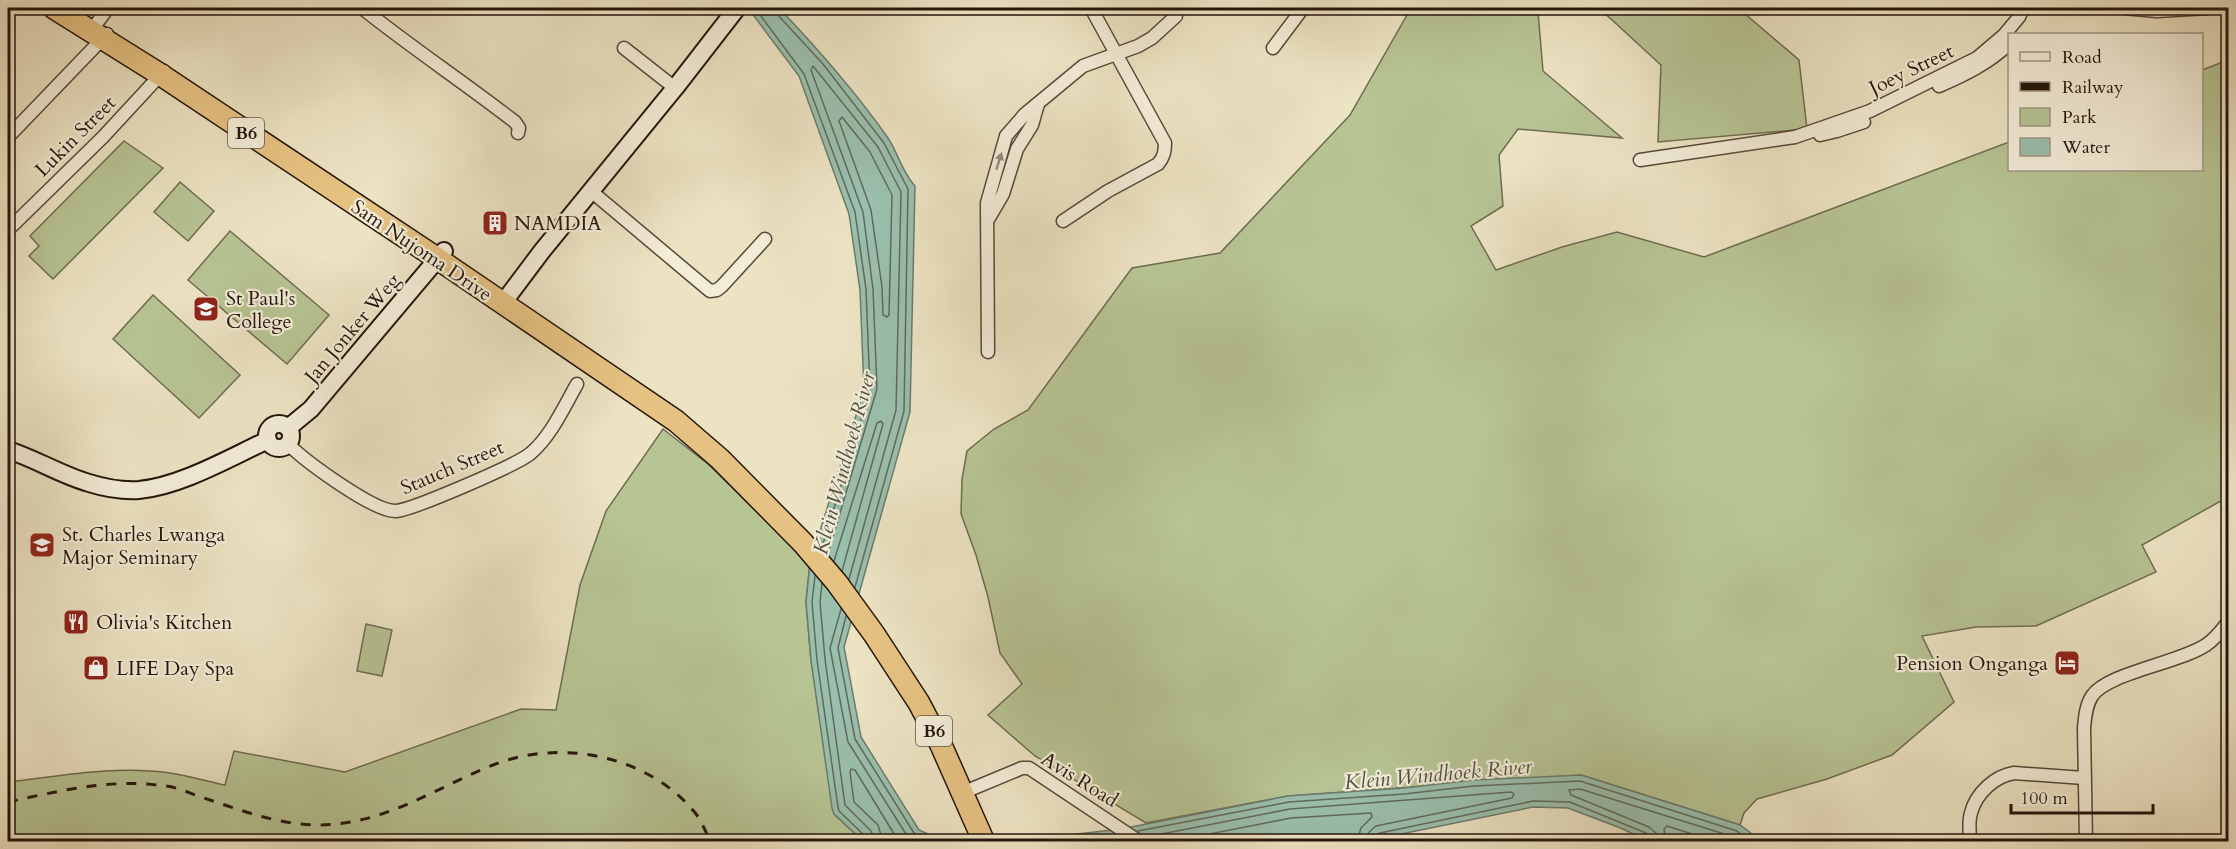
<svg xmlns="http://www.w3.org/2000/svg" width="2236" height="849" font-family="Cardo,serif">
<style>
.green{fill:#b7c494;stroke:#6e6c50;stroke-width:1.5}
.water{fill:#9abfad;stroke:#6b7b6c;stroke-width:1.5}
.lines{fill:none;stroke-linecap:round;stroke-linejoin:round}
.shore{stroke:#606a5c;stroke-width:1.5}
.street-casing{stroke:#574839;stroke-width:15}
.secondary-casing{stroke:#25150b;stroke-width:20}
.highway-casing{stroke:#25150b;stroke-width:24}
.street{stroke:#f3edd8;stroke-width:12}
.secondary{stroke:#f3edd8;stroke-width:16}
.highway{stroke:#e6c282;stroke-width:21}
.rail{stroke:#25150b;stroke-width:3;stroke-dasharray:10 10;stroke-linecap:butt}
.oneway{fill:#968c7c}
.labels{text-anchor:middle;stroke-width:4.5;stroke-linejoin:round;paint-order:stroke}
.shield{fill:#f3edd8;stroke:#635648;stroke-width:1.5}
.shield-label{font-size:18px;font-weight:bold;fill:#25150b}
.street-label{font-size:20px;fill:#25150b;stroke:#f3edd8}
.poi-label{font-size:20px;fill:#25150b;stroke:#f3edd8;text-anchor:start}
.water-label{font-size:21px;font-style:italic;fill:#4e5044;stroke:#f3edd8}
</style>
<rect width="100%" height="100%" fill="#ece3c3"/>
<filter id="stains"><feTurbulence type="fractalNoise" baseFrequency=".00333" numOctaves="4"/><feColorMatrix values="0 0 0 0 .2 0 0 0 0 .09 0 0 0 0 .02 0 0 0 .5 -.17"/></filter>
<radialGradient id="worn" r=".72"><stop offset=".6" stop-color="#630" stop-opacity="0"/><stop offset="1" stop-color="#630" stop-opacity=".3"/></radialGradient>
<g class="green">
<path d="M1411,8H1540L1538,12L1543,71L1622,138L1518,129L1499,155L1503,206L1471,226L1496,270L1562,247L1617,232L1704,257L2009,142L2010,170H2202V70L2228,60V497L2142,545L2156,572L2036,626L1976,627L1922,636L1954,702L1892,755L1827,779L1757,799L1744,813L1740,825L1581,775L1288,796L1146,823L1035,756L988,715L1022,684L1000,653L988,597L976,555L961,514L962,479L967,451L994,429L1028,410L1132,268L1220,253L1350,115Z"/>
<path d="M1599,8H1738L1799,60L1807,129L1658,142L1661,65Z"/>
<path d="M124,141L163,168L53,279L29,256L39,246L30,236Z"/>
<path d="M180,182L214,211L188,241L154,212Z"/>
<path d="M230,231L329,315L287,364L188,280Z"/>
<path d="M153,295L240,375L199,418L113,339Z"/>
<path d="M663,429L708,464L810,563L806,602L811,660L834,814L863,841H8V782C61,776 116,765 170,773C188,776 207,781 225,785L234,751L345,772L521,709L556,710L580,585L606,511Z"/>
<path d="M366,624L392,630L382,676L357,671Z"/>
</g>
<g class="water">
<path d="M748,8H779C818,49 855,91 888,138C898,153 902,172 915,186L910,412L844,647L861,737L919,830L943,841H863L834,814L832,808L811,660L806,602L810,563L864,390L860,290L849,214L799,76Z"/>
<path d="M1581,775L1740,825L1761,841H1649L1618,827L1568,808L1533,807L1367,841L1007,842L1121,829L1288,796L1404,788L1473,780Z"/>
</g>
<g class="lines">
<g class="shore">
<path d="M755,8L804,74L855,212L866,289L870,391L822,547"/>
<path d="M775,8L777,14L823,64L884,143L908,189L904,411L855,587"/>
<path d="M842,117L870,152L892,195L889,315L887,317L883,315L882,287L871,210L839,121Z"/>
<path d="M828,553L877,389L873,289L863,212L811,70L813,66L878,147L901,192L896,410L849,579"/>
<path d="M834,561L877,423L881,421L883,424L842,571"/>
<path d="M815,576L812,602L817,660L838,807L839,811L864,835L866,842"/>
<path d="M822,583L820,602L825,659L845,805L871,831L874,842"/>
<path d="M841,609L830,648L848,742L911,842"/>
<path d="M846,616L838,648L855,739L914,833L929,842"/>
<path d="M1138,831L1289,802L1404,794L1474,786L1580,781L1737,831L1751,842"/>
<path d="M1146,837L1290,809L1511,792L1514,794L1512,798L1376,826L1369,832L1367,842"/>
<path d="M883,842L878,825L854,802L850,772L851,769L855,770L899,842"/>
<path d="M1169,842L1291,818L1371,813L1372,817L1361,828L1357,842"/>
<path d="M1374,842L1375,836L1380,833L1533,801L1570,802L1646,833L1649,836L1650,842"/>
<path d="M1657,842L1656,833L1649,827L1571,795L1569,790L1580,789L1734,837L1739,842"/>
<path d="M1666,842L1664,829L1667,826L1717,842"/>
</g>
<g class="street-casing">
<g id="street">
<path d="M362,8C412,48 465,83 515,122L519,128L518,133"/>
<path d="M2123,8L2157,11L2209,8"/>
<path d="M91,31L108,8"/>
<path d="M624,48L675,88"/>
<path d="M1273,48L1303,8"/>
<path d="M1939,86C1965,75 1989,63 2010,43"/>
<path d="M1820,135L1837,131L1864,122"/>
<path d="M8,137L107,34"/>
<path d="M1640,160L1795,137L1870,111L1977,58L2004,35L2019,17L2023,8"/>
<path d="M591,191L710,291L717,290L722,286L765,239"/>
<path d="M989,218L1003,194L1017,149L1032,125L1038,104"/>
<path d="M1063,221L1108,191L1158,164C1164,157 1165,151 1165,143L1091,8"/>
<path d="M8,230L103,137L164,71"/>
<path d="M988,352L987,203L1006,136L1025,114L1083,66L1138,46L1152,38L1176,16"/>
<path d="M288,444C305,461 374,512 396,511C412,510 519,464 531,453C551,436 564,407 577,384"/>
<path d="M962,793L1022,768H1029L1140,842"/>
<path d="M1970,842C1970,832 1968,822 1971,813C1976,793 1995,776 2014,773L2084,778"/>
<path d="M2086,842L2084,728C2085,717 2086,705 2092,696C2107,673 2179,663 2206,645C2215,639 2222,630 2228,622"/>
</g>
</g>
<g class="secondary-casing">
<g id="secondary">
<path d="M503,303L542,251L675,88L737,8"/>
<circle cx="279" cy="436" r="12"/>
<path d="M288,428L311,409L444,251"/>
<path d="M8,450C36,459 61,475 89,483C105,488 122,491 139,490C181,486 229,458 268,440"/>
</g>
</g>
<g class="highway-casing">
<path id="highway" d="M54,8L161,75L438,259L676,421L720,459L803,543L837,583L874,634L919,703L941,745L984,842"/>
</g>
<use href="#street" class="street"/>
<use href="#secondary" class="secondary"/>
<use href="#highway" class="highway"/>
<path class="rail" d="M8,802C59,791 111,778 165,786C178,787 191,794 204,798C240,810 279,825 318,825C384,825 433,789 493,765C560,738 649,755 696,814C702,822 706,833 711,842"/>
</g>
<defs><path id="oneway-solid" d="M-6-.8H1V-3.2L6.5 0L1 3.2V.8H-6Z" transform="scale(1.5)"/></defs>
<use class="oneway" href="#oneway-solid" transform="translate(999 161) rotate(-73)"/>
<defs>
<g id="building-square" transform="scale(1.35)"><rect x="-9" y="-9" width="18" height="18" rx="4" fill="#8f2418" stroke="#f3edd8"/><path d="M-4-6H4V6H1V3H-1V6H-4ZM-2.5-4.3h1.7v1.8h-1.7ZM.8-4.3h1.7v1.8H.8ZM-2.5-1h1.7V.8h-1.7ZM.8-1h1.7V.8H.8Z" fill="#fff"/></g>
<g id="school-square" transform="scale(1.35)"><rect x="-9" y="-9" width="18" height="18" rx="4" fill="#8f2418" stroke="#f3edd8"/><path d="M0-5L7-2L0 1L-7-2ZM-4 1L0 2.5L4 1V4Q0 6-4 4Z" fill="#fff"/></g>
<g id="university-square" transform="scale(1.35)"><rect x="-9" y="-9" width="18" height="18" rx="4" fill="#8f2418" stroke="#f3edd8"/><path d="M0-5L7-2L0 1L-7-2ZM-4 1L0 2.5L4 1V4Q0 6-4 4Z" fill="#fff"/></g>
<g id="restaurant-square" transform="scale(1.35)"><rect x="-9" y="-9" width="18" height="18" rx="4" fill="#8f2418" stroke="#f3edd8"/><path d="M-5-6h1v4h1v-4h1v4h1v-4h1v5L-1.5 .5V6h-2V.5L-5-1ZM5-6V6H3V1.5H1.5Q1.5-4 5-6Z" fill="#fff"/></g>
<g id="hotel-square" transform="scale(1.35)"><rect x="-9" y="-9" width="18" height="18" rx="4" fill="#8f2418" stroke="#f3edd8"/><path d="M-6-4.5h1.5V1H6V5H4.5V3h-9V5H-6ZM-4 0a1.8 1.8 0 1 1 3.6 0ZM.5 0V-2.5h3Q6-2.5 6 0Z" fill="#fff"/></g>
<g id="shop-square" transform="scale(1.35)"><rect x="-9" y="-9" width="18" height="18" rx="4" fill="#8f2418" stroke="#f3edd8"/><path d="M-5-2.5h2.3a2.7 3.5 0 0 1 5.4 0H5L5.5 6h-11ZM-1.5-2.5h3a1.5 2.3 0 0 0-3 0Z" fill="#fff"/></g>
</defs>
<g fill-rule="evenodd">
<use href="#building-square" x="495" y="223"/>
<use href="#school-square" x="206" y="309"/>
<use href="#university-square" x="42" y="545"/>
<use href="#restaurant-square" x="76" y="622"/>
<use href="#hotel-square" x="2067" y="663"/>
<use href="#shop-square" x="96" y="668"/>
</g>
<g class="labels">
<g class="shield">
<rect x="228" y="118" width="36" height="30" rx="4.5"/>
<rect x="916" y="716" width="36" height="30" rx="4.5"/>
</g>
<g class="shield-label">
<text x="246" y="139">B6</text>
<text x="934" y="737">B6</text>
</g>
<g class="street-label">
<text transform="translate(1911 69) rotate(-26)" y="7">Joey Street</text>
<text transform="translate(75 136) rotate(-45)" y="7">Lukin Street</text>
<text transform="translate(422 250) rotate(34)" y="7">Sam Nujoma Drive</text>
<text transform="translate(352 328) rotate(-50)" y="7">Jan Jonker Weg</text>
<text transform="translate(452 467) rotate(-23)" y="7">Stauch Street</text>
<text transform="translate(1080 779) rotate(32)" y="7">Avis Road</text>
</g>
<g class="poi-label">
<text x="514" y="230">NAMDIA</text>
<text x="226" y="305">St Paul's<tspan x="226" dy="23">College</tspan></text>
<text x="62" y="541">St. Charles Lwanga<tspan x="62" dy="23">Major Seminary</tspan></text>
<text x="96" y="629">Olivia's Kitchen</text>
<text x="2048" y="670" text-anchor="end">Pension Onganga</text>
<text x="116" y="675">LIFE Day Spa</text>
</g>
<g class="water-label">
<text transform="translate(844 463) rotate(-75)" y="7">Klein Windhoek River</text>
<text transform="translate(1438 774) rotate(-5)" y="7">Klein Windhoek River</text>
</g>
</g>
<rect width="2236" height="849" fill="none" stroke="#ece3c3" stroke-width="30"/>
<rect x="9" y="9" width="2218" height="831" fill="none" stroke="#25150b" stroke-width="3"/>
<rect x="15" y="15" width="2206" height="819" fill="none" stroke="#25150b" stroke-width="1.5"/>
<rect x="2008" y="33" width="195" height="138" fill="#f3edd8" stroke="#a19786" stroke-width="1.5"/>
<rect x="2020" y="52" width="30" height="9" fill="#f3edd8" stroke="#a19786" stroke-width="1.5"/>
<text x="2062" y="63" font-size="18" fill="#25150b">Road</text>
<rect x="2020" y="82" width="30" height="9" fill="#25150b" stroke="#a19786" stroke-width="1.5"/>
<text x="2062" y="93" font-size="18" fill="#25150b">Railway</text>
<rect x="2020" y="108" width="30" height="18" fill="#b7c494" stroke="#a19786" stroke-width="1.5"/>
<text x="2062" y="123" font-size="18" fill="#25150b">Park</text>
<rect x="2020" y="138" width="30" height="18" fill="#9abfad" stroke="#a19786" stroke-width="1.5"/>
<text x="2062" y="153" font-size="18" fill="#25150b">Water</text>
<path d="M2011 804v9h142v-9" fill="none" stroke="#25150b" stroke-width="3"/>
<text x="2020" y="804" font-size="18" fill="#25150b" stroke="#f3edd8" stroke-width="4.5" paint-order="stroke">100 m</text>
<rect width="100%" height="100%" filter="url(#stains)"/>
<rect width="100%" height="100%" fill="url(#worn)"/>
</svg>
